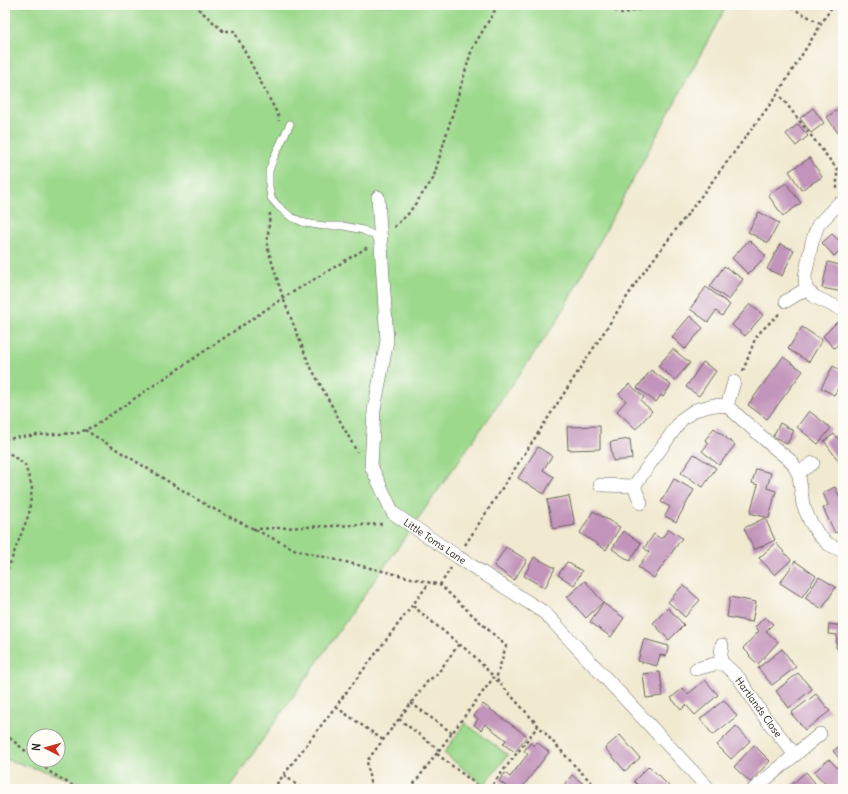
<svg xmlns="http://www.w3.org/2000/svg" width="848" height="794" font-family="Delius,sans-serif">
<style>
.green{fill:#9dd98d;stroke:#5c7a54;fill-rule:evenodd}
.building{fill:#c294bb}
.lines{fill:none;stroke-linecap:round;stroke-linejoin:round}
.lane-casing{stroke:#67645b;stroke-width:8}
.street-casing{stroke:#67645b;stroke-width:14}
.path{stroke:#67645b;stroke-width:2.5;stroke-dasharray:3 3;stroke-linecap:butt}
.lane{stroke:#fff;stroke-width:7}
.street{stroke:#fff;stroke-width:13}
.labels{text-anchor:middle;stroke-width:3;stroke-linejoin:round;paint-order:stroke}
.street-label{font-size:10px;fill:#1c1c1c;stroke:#fdfcf7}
</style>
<rect width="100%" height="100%" fill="#fdfcf7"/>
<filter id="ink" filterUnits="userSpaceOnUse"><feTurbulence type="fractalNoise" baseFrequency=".025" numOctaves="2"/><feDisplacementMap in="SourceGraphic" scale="8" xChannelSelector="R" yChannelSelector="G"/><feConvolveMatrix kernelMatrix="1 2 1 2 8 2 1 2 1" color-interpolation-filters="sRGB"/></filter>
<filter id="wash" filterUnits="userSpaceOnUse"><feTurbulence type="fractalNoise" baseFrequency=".012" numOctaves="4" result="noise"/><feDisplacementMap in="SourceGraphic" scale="16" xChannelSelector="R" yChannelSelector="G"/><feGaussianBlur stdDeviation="0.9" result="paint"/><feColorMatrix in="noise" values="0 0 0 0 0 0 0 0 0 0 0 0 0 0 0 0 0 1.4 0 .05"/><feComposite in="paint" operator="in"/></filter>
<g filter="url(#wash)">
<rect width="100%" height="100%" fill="#f1e9d0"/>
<g class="green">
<path d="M5,5H727L557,321L228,789H102L5,759ZM34,736H58V760H34Z"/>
<path d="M465,723L508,755L484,785L444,753Z"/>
</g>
<g id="blocks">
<g class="building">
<path d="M843,106V138L842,139L827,117Z"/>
<path d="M813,108L824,123L811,133L800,118Z"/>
<path d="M798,124L808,136L796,146L786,134Z"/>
<path d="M810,158L822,177L801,190L789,171Z"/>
<path d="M786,183L801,203L783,216L768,195Z"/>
<path d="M759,212L779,223L768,243L748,232Z"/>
<path d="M832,234L843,245V247L834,256L822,243Z"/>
<path d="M749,240L766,256L748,274L732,258Z"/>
<path d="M780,244L794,250L782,276L767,269Z"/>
<path d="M828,262L843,266V292L822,288Z"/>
<path d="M724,266L743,279L729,300L710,287Z"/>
<path d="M706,287L730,305L722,316L716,311L708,322L690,309Z"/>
<path d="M750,304L763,315L745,336L732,325Z"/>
<path d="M690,316L703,328L685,349L672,337Z"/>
<path d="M837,322L843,329V340L834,348L823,336Z"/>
<path d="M802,327L822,340L809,362L788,349Z"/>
<path d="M673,349L690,363L675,380L658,366Z"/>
<path d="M783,357L803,371L767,419L748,405Z"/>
<path d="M703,362L716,371L699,396L686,387Z"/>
<path d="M833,366L843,372V380L834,395L821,388Z"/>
<path d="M651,370L671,385L663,397L661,395L656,402L637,388Z"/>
<path d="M629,384L644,397L641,401L652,411L636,429L617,411L626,401L619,394Z"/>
<path d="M809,411L831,428L818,444L797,427Z"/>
<path d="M780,423L794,431L787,444L773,436Z"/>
<path d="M600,426V449L568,450L567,427Z"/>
<path d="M714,428L735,445L719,465L702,451L709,443L705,440Z"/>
<path d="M834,434L839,440L843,438V467L824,441Z"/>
<path d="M630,439L632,459L613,461L610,442Z"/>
<path d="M538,447L552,456L543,470L554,477L544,494L518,478Z"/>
<path d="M694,454L716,468L703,487L681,473Z"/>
<path d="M756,469L771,473L767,488L776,491L769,518L750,513L758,485L752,483Z"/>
<path d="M674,479L694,490L676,522L665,516L670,507L661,502Z"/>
<path d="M835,487L843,504V529L835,533L823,508L828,505L823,493Z"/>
<path d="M569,496L575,525L553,529L547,500Z"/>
<path d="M593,511L620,527L606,550L580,533Z"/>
<path d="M765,518L775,540L754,550L744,528Z"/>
<path d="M669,529L682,538L654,578L638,567L649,552L644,548L654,534L661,539Z"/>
<path d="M623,531L641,543L630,561L612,549Z"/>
<path d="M776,543L791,560L775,575L759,558Z"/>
<path d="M506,547L527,560L514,580L494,566Z"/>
<path d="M534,557L555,568L545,588L524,576Z"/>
<path d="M795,561L816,576L802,597L780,583Z"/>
<path d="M567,562L582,571L574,585L558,575Z"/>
<path d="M819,577L836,587L822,609L805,598Z"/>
<path d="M585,581L603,602L586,618L567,597Z"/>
<path d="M683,585L700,600L685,617L668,602Z"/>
<path d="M730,597L756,602L752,622L727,617Z"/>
<path d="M603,603L624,618L611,637L590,622Z"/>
<path d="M668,608L684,625L669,640L653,623Z"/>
<path d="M765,617L773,624L766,631L778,642L758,664L749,656L750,655L743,648L759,631L755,627Z"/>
<path d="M829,624L843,626V649L836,648L837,635L828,634Z"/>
<path d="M644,639L669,646L666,656L660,655L657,666L638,661Z"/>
<path d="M782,649L796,667L772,685L758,668Z"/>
<path d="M660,672L663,696L646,698L643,674Z"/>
<path d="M798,673L812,689L789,708L776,691Z"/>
<path d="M705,680L718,695L695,715L686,705L681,710L671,698L683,688L688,694Z"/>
<path d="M816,694L830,711L805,730L791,713Z"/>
<path d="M724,700L737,716L713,735L700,719Z"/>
<path d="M483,704L527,736L515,752L503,744L506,740L485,724L481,730L474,725L478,719L474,716Z"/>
<path d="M736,726L750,741L731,759L717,745Z"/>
<path d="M620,735L640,758L625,771L605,748Z"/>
<path d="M537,742L549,752L521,789H504L506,786L499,781L505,773L510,777L528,754L524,751L530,743L534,746Z"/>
<path d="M843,743V763L833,751Z"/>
<path d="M754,745L770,761L750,782L734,767Z"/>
<path d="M829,759L843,774V786L840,789H830L814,772Z"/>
<path d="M649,766L672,789H641L634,781Z"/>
<path d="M806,772L820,789H794L791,785Z"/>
<path d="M572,775L586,786L583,789H561Z"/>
</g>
</g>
</g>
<g filter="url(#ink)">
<use href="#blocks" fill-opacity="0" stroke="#67645b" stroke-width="1"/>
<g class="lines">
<g class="lane-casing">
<path id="lane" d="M290,124L274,157L269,171V186L271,198L278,206L291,217L305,223L324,226H344L363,230L381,239"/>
</g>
<g class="street-casing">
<g id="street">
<path d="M378,197L387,341L374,410L371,466L393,513L458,557L545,613L709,789"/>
<path d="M838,204L818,225L812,242L805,276L806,289L815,297L843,310"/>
<path d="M786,301L806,289"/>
<path d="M727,406L734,382"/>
<path d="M798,473L813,463"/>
<path d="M600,485L634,486L682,419L695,410L714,405L727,406L771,445L792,462L799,475L803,505L810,521L818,534L828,544L843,551"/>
<path d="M634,486L641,503"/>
<path d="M720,664L722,645"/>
<path d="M696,669L715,664H724L739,678L763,715L795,755"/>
<path d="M754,789L820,734"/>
</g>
</g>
<g class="path">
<path d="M194,5L223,31H234L278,115L279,121"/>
<path d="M604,5L622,14L658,5"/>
<path d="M786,5L822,24"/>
<path d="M781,97L837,169V190"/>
<path d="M270,213L267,246L283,298L309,364L357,452"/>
<path d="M394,227L408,214L433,179L472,49L498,5"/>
<path d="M743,371L755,339L761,331L780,313"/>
<path d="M85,430L208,506L296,550L440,585L506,646L496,679L575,766L598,789"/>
<path d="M5,439L37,435L78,433L94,426L283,298L368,247"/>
<path d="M5,450L25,465L32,487L29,514L5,576"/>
<path d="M253,529L384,524"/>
<path d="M465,545L638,280L775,98L833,5"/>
<path d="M440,585L451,568"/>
<path d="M413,606L459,644L472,654L494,677"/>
<path d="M411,703L452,733"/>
<path d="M336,707L383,740"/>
<path d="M399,719L439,750"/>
<path d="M5,734L34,758"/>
<path d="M437,754L482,789"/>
<path d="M36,760L50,772L78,789"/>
<path d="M284,775L302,789"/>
<path d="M273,789L430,582"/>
<path d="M371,789L367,761L427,682L438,673L459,644"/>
<path d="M410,789L494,677"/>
<path d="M489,789L538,726"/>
</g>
<use href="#lane" class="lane"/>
<use href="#street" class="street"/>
</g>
</g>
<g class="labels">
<g class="street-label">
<text transform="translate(435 541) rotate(34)" y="4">Little Toms Lane</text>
<text transform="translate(759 707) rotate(54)" y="4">Hartlands Close</text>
</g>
</g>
<rect width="848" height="794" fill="none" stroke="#fdfcf7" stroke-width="20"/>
<g transform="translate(46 748) rotate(276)"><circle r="19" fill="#fdfcf7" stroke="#a3a29f"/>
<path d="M0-3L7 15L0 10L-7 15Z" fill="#c8321e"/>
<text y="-6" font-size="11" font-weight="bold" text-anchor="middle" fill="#1c1c1c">N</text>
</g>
</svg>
